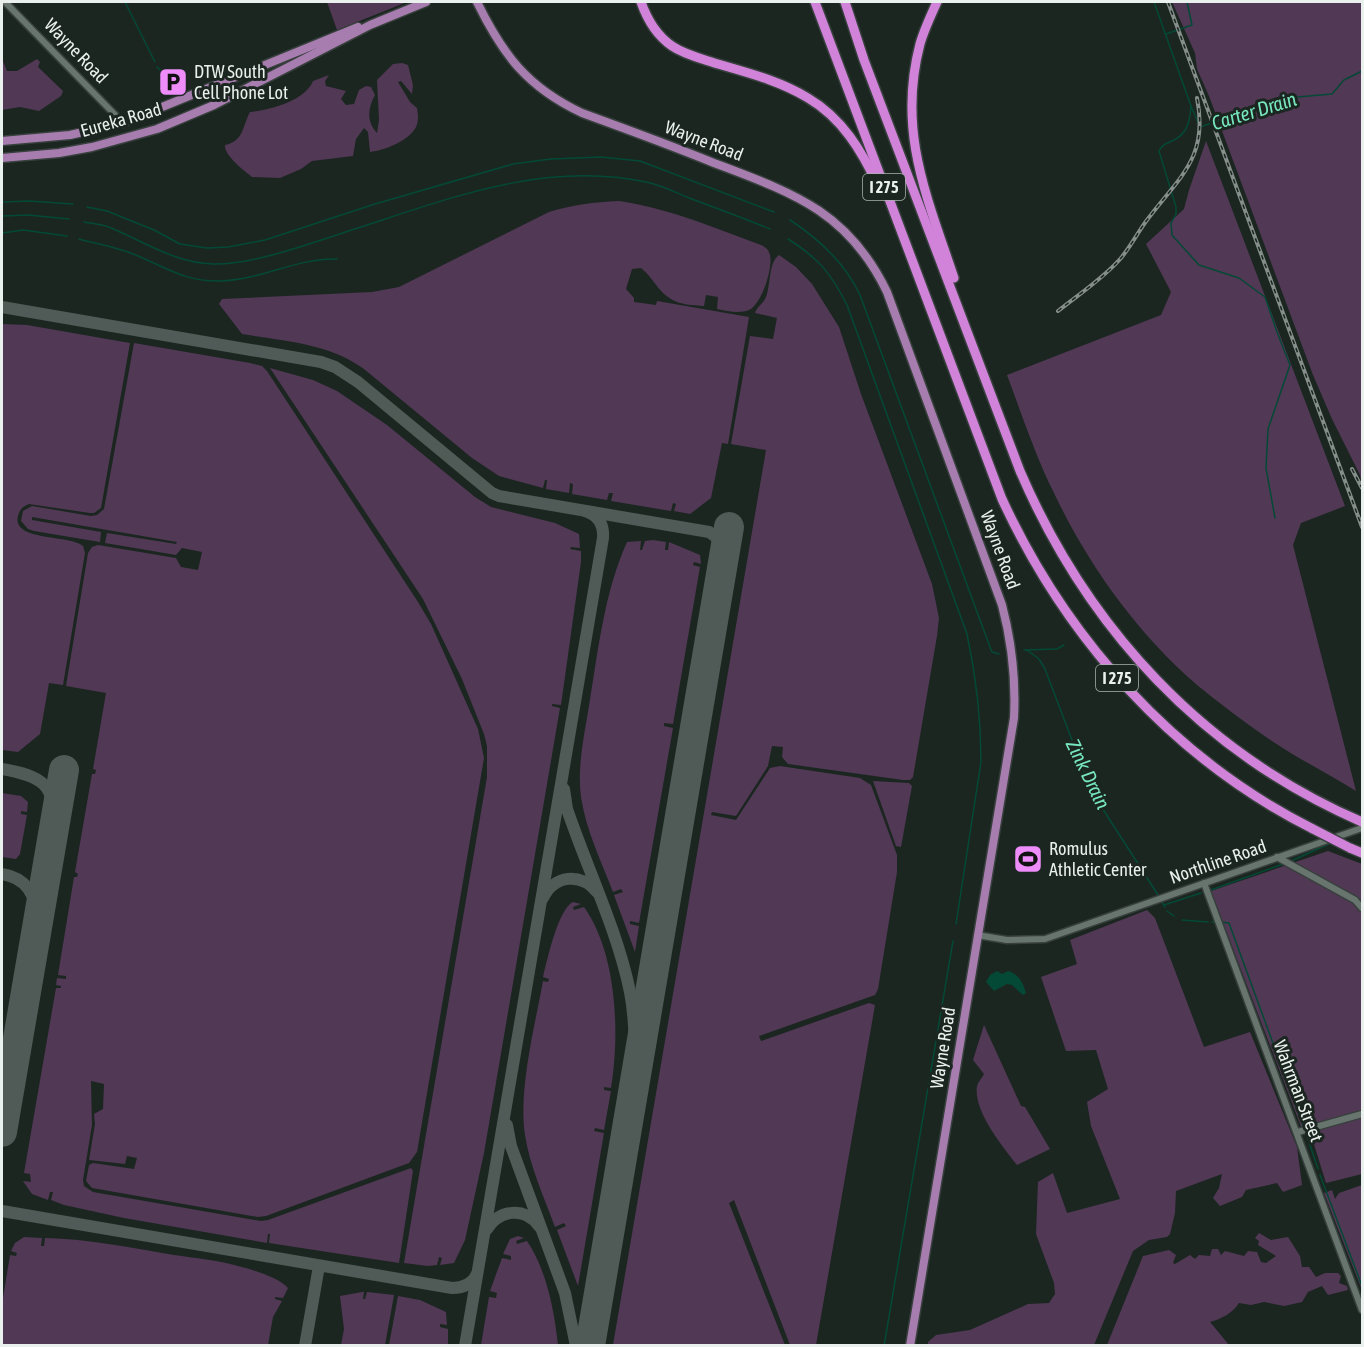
<svg xmlns="http://www.w3.org/2000/svg" width="1364" height="1347" font-family="'Asap Condensed',sans-serif">
<style>
.green{fill:#513854}
.water{fill:#044936}
.lines{fill:none;stroke-linecap:round;stroke-linejoin:round}
.stream{stroke:#044936;stroke-width:1.5}
.taxiway{stroke:#505a56;stroke-width:12}
.runway{stroke:#505a56;stroke-width:30}
.minor-casing{stroke:#38403d;stroke-width:9}
.major-casing{stroke:#38403d;stroke-width:11}
.highway-casing{stroke:#38403d;stroke-width:12}
.minor{stroke:#68756f;stroke-width:6}
.major{stroke:#a77daf;stroke-width:8}
.highway{stroke:#d183da;stroke-width:9}
.rail-casing{stroke:#858e8a;stroke-width:4}
.rail{stroke:#1b2621;stroke-width:1.5;stroke-dasharray:4.5;stroke-linecap:butt}
.highway-bridge-casing{stroke:#38403d;stroke-width:12;stroke-linecap:butt}
.highway-bridge{stroke:#d183da;stroke-width:9}
.labels{text-anchor:middle;stroke-width:6;stroke-linejoin:round;paint-order:stroke}
.shield{fill:#1b2621;stroke:#abb3b0;stroke-width:1.5}
.shield-label{font-size:16px;font-weight:bold;fill:#e9f0ed}
.street-label{font-size:18px;fill:#e9f0ed;stroke:#1b2621}
.poi-label{font-size:18px;fill:#e9f0ed;stroke:#1b2621;text-anchor:start}
.water-label{font-size:20px;font-style:italic;fill:#77e7be;stroke:#1b2621}
</style>
<rect width="100%" height="100%" fill="#1b2621"/>
<g class="green">
<path d="M327,2H407L337,30Z"/>
<path d="M1172,2H1362V486L1360,475L1332,419L1313,375L1209,96L1197,69L1195,53Z"/>
<path d="M2,59L7,71H17L37,59L40,62L38,67L63,91L61,96L39,111L20,107L2,110Z"/>
<path d="M402,63L408,65L413,85L412,94L401,81L398,82L410,102L417,108C418,115 419,120 416,127C409,141 385,150 370,152L368,132L364,128L356,139L353,156L312,161L301,169L280,178L252,177C243,170 224,155 225,145C244,141 242,127 250,112C270,110 305,101 313,81L329,75L325,81L326,86L346,91L341,99L346,105L354,104L359,90L366,86L371,87L375,95C368,108 366,121 377,133L379,120L377,80L393,64Z"/>
<path d="M1206,141L1345,506L1301,523L1293,545L1356,791C1326,772 1294,757 1266,737C1243,721 1219,703 1197,685C1137,633 1088,565 1054,493C1035,455 1022,415 1007,375L1161,315L1171,292L1146,244L1184,209L1189,190Z"/>
<path d="M619,201C668,208 715,228 761,245C766,247 769,250 770,255C773,268 762,304 749,310C739,314 727,311 717,309L718,297L706,295L704,306C693,305 680,305 671,299C658,292 653,277 641,268L632,269L626,289L634,298V302L656,305L657,301L749,317L728,444L722,443L711,498L690,514L674,511L676,504L673,503L671,511L611,501L613,493H609L607,500L572,494L573,484L570,483L569,493L546,489L547,480H545L543,488L499,476L472,458L364,369C329,343 284,341 242,334L219,304L222,299L372,292L399,287L549,212C572,205 594,202 619,201Z"/>
<path d="M779,255L796,267L812,284L839,327L861,394L932,584L939,618L937,636L913,777L910,780H903L788,764L782,757L783,747L772,746L768,766L736,816L712,812L711,815L736,820L770,768L780,766L860,778L871,785L897,855V872L878,989L875,995L759,1036L761,1041L869,1003L875,1005L816,1345H790L734,1200L729,1203L785,1345H613L766,450L731,444L750,336L773,339L777,318L755,313C757,307 763,304 766,297C771,285 768,263 779,255Z"/>
<path d="M2,324L27,325L130,343L101,508L94,513H90L29,504C24,506 21,508 19,513C7,542 70,534 83,546L85,553L63,685L49,683L40,734L18,752L2,750Z"/>
<path d="M134,343L250,363L262,366L267,371L418,602L431,624L478,729L484,758L417,1152L409,1163L266,1216L258,1217L92,1188L86,1181L89,1165L93,1163L134,1169L137,1158L127,1156L125,1164L89,1160L95,1124L94,1114L103,1109L104,1084L91,1081L92,1125L83,1180L84,1186L93,1192L261,1221L268,1220L411,1168L413,1171L399,1263L269,1243L270,1234H268L267,1243L124,1218L64,1205L51,1200L53,1192H50L48,1200L32,1194L23,1181L31,1182L30,1174L24,1173L56,988H61V986L56,985L57,978L66,979V976L58,975L74,877H77L78,874L75,872L92,774H95L96,770L93,769L106,693L66,686L88,553L92,547L98,545L176,558L181,567L198,570L202,552L182,548L176,555L105,543L107,533L176,544L177,542L32,517V520L101,532L100,542L34,531L28,529L21,521L23,511L32,506L91,516L97,515L104,509Z"/>
<path d="M270,368L313,380L337,391L387,425L475,497L491,507L555,523L579,534L580,548L571,547L570,549L581,551V562L561,705L552,704V706L560,708L484,1153L465,1240L454,1263L440,1265L442,1258L439,1257L437,1265L428,1266L404,1263L487,777V746L484,734L462,679L423,599Z"/>
<path d="M653,540L666,542L665,550H668L669,542L700,555L701,564L694,562L693,565L700,567L673,724L664,723V726L673,728L639,923L630,921V924L639,926L635,952L614,895L623,892L621,889L613,892C601,861 586,830 581,797C577,767 584,736 589,706C598,652 604,593 627,542L641,541L640,550H642L645,541Z"/>
<path d="M873,781L909,783L912,786L901,847L896,846Z"/>
<path d="M2,793L21,796L28,802L27,812L21,811V814L27,815L20,854L16,859L2,857Z"/>
<path d="M1328,851L1362,864V1174L1326,1183L1309,1128L1302,1129L1211,891Z"/>
<path d="M573,902L581,904L573,907L574,910L584,907C617,953 620,1034 611,1088L604,1087V1090L611,1091L604,1130L595,1128L594,1131L604,1133L578,1286L557,1230L566,1226L564,1223L555,1227C544,1197 530,1167 525,1135C518,1091 535,1025 543,981L548,982L549,979L543,977C547,961 558,909 573,902Z"/>
<path d="M1147,910L1155,918L1204,1047L1250,1032L1297,1147L1302,1185L1283,1192L1277,1183L1246,1190L1242,1197L1220,1206L1213,1198L1219,1188L1222,1174L1176,1191L1175,1213L1170,1234L1167,1237L1149,1240L1133,1251L1094,1345H928V1342L936,1335L970,1330L1028,1304L1049,1303L1055,1294L1054,1283L1036,1234L1038,1182L1053,1173L1067,1213L1120,1199L1091,1126L1087,1102L1108,1089L1096,1050L1066,1051L1041,977L1077,964L1070,940Z"/>
<path d="M984,1025L1021,1106L1025,1107L1050,1149L1017,1165C1003,1147 973,1111 977,1086C978,1082 982,1078 984,1074L973,1060Z"/>
<path d="M1362,1185V1290L1324,1193L1332,1190L1335,1199L1339,1193Z"/>
<path d="M1259,1233L1271,1240L1288,1237L1300,1256L1302,1267H1309L1316,1277L1325,1273H1338L1341,1276L1339,1283L1347,1286L1348,1290L1328,1295L1322,1286L1308,1292L1302,1302L1284,1306L1264,1302L1251,1305L1239,1303C1233,1313 1221,1319 1210,1322L1229,1345H1107L1143,1256L1169,1250L1176,1255L1173,1263L1175,1264L1190,1255L1195,1259L1199,1255L1210,1256L1212,1249H1218L1221,1255L1225,1251L1244,1256L1248,1251L1257,1252L1261,1262L1266,1263L1276,1256L1258,1245L1259,1241L1255,1238Z"/>
<path d="M518,1236L524,1238L516,1241L517,1244L527,1241C547,1271 554,1310 558,1345H481L489,1297L496,1298L497,1293L490,1291L502,1258L511,1260V1256L503,1254L510,1239Z"/>
<path d="M24,1237L42,1238L41,1246H44L45,1238C89,1239 132,1248 174,1255C195,1258 218,1260 238,1266C251,1269 280,1278 288,1288L283,1298L275,1297V1299L282,1301L273,1317L268,1345H2V1304L10,1255L16,1256L17,1253L11,1251L15,1243Z"/>
<path d="M362,1292H364L363,1299H365L367,1292L394,1295L385,1345H341L344,1329L340,1296Z"/>
<path d="M398,1296L420,1300L446,1312L447,1325L440,1324V1327L448,1329V1345H389Z"/>
</g>
<path class="water" d="M997,971L1002,974L1008,971C1019,974 1023,983 1026,993L1023,995L1012,985L1007,984L994,991L986,982L990,975Z"/>
<g class="lines">
<g class="stream">
<path d="M125,2L155,62"/>
<path d="M1154,2L1191,106L1200,127L1286,98L1332,94L1344,80L1362,71"/>
<path d="M1166,34L1192,25L1187,2"/>
<path d="M157,67L167,76"/>
<path d="M1191,106C1190,120 1188,133 1174,140C1168,143 1162,144 1159,151L1176,207V214L1171,223L1172,235L1199,265L1239,278L1265,297L1277,332L1290,365L1268,429L1266,468L1275,518"/>
<path d="M2,202L29,201L73,204"/>
<path d="M87,207L107,211L154,230L180,244L207,248L228,247L265,240L375,204L513,164L551,159L601,157L640,161L774,212"/>
<path d="M2,216L28,215L69,219"/>
<path d="M790,220C819,239 845,263 860,295L990,647L992,652L999,654"/>
<path d="M84,222C93,224 103,224 111,228C145,242 175,263 213,264C255,265 317,241 358,228C453,197 545,161 646,182C661,185 675,192 689,198C716,208 743,218 770,229"/>
<path d="M2,233L23,230L67,236"/>
<path d="M79,239C97,244 116,247 133,254C164,266 184,282 220,281C261,280 296,258 337,259"/>
<path d="M788,239C818,258 831,273 847,305L967,634C976,676 981,720 981,762L956,924"/>
<path d="M1024,650L1057,649L1064,645"/>
<path d="M1027,650L1039,659L1045,669L1072,740L1077,758L1099,803L1158,895"/>
<path d="M1341,839L1362,831"/>
<path d="M1291,861L1331,843"/>
<path d="M1211,890L1283,864"/>
<path d="M1162,902L1165,907"/>
<path d="M1164,905L1201,893"/>
<path d="M1167,911L1174,916"/>
<path d="M1182,920L1208,922"/>
<path d="M1212,922H1214"/>
<path d="M1221,922L1229,923L1304,1128"/>
<path d="M1306,1133L1318,1169"/>
<path d="M1320,1175L1362,1286"/>
<path d="M884,1346L953,941"/>
</g>
<g class="taxiway">
<path d="M2,307L321,362L335,367L358,382L492,493L499,496L709,532C719,538 724,545 724,558"/>
<path d="M2,769C42,776 56,784 54,827"/>
<path d="M564,789L567,809C587,868 618,932 630,992C636,1024 635,1056 634,1089"/>
<path d="M2,874C27,878 34,894 39,918"/>
<path d="M543,898C554,875 581,872 597,892"/>
<path d="M507,1125L511,1146L565,1293L576,1346"/>
<path d="M2,1211L452,1288C463,1288 472,1285 477,1274"/>
<path d="M487,1229C499,1210 525,1206 539,1226"/>
<path d="M305,1346L319,1266"/>
<path d="M465,1346L603,538C604,524 598,515 585,511"/>
</g>
<g class="runway">
<path d="M2,1132L64,770"/>
<path d="M590,1346L729,527"/>
</g>
<g class="minor-casing">
<g id="minor">
<path d="M5,2L123,123"/>
<path d="M1277,857L1355,900L1362,908"/>
<path d="M1204,883L1362,1310"/>
<path d="M977,935L1007,940L1045,939L1362,828"/>
<path d="M1298,1132L1362,1114"/>
</g>
</g>
<g class="major-casing">
<g id="major">
<path d="M477,2C503,55 527,87 582,113C626,129 670,145 714,163C793,193 848,211 887,292L1002,605C1012,643 1016,678 1014,718L910,1346"/>
<path d="M2,141L70,135L123,123L358,27"/>
<path d="M2,158L59,153L92,147L157,129L214,105L370,25L426,2"/>
</g>
</g>
<g class="highway-casing">
<g id="highway">
<path d="M641,2C647,19 656,35 672,46C685,55 703,59 718,64C749,73 780,81 808,98C842,118 862,151 878,186"/>
<path d="M815,2L1002,499C1067,640 1174,759 1313,829"/>
<path d="M845,2L864,60L1020,471C1088,629 1203,753 1362,822"/>
<path d="M937,2C931,15 924,30 920,44C897,131 927,197 954,278"/>
<path d="M1350,848L1362,853"/>
</g>
</g>
<use href="#minor" class="minor"/>
<use href="#major" class="major"/>
<use href="#highway" class="highway"/>
<g class="rail-casing">
<g id="rail">
<path d="M1168,2L1362,527"/>
<path d="M1058,311C1079,294 1104,278 1121,258C1131,246 1138,232 1147,220C1179,177 1209,158 1197,98"/>
<path d="M1352,469L1362,488"/>
</g>
</g>
<use href="#rail" class="rail"/>
<g class="highway-bridge-casing">
<path id="highway-bridge" d="M1313,829L1350,848"/>
</g>
<use href="#highway-bridge" class="highway-bridge"/>
</g>
<defs>
<g id="parking-square" transform="scale(1.5)"><rect x="-9" y="-9" width="18" height="18" rx="4" fill="#ee8cf9" stroke="#1b2621"/><path d="M-3.5-5.5H1a3.5 3.5 0 0 1 0 7H-1V5.5H-3.5ZM-1-3.4V-.6H.8a1.4 1.4 0 0 0 0-2.8Z" fill="#111"/></g>
<g id="stadium-square" transform="scale(1.5)"><rect x="-9" y="-9" width="18" height="18" rx="4" fill="#ee8cf9" stroke="#1b2621"/><path d="M0-5a6.5 5 0 1 0 0 10a6.5 5 0 1 0 0-10ZM-3.5-1.8h7v3.6h-7Z" fill="#111"/></g>
</defs>
<g fill-rule="evenodd">
<use href="#parking-square" x="173" y="82"/>
<use href="#stadium-square" x="1028" y="859"/>
</g>
<g class="labels">
<g class="shield">
<rect x="863" y="174" width="42" height="26" rx="4.5"/>
<rect x="1096" y="665" width="42" height="26" rx="4.5"/>
</g>
<g class="shield-label">
<text x="884" y="193">I 275</text>
<text x="1117" y="684">I 275</text>
</g>
<g class="street-label">
<text transform="translate(76 51) rotate(46)" y="6">Wayne Road</text>
<text transform="translate(121 120) rotate(-16)" y="6">Eureka Road</text>
<text transform="translate(704 141) rotate(21)" y="6">Wayne Road</text>
<text transform="translate(1000 550) rotate(70)" y="6">Wayne Road</text>
<text transform="translate(1218 862) rotate(-19)" y="6">Northline Road</text>
<text transform="translate(943 1048) rotate(-81)" y="6">Wayne Road</text>
<text transform="translate(1298 1091) rotate(69)" y="6">Wahrman Street</text>
</g>
<g class="poi-label">
<text x="194" y="78">DTW South<tspan x="194" dy="21">Cell Phone Lot</tspan></text>
<text x="1049" y="855">Romulus<tspan x="1049" dy="21">Athletic Center</tspan></text>
</g>
<g class="water-label">
<text transform="translate(1254 111) rotate(-17)" y="7">Carter Drain</text>
<text transform="translate(1088 774) rotate(64)" y="7">Zink Drain</text>
</g>
</g>
<rect width="1364" height="1347" fill="none" stroke="#e9f0ed" stroke-width="6"/>
</svg>
